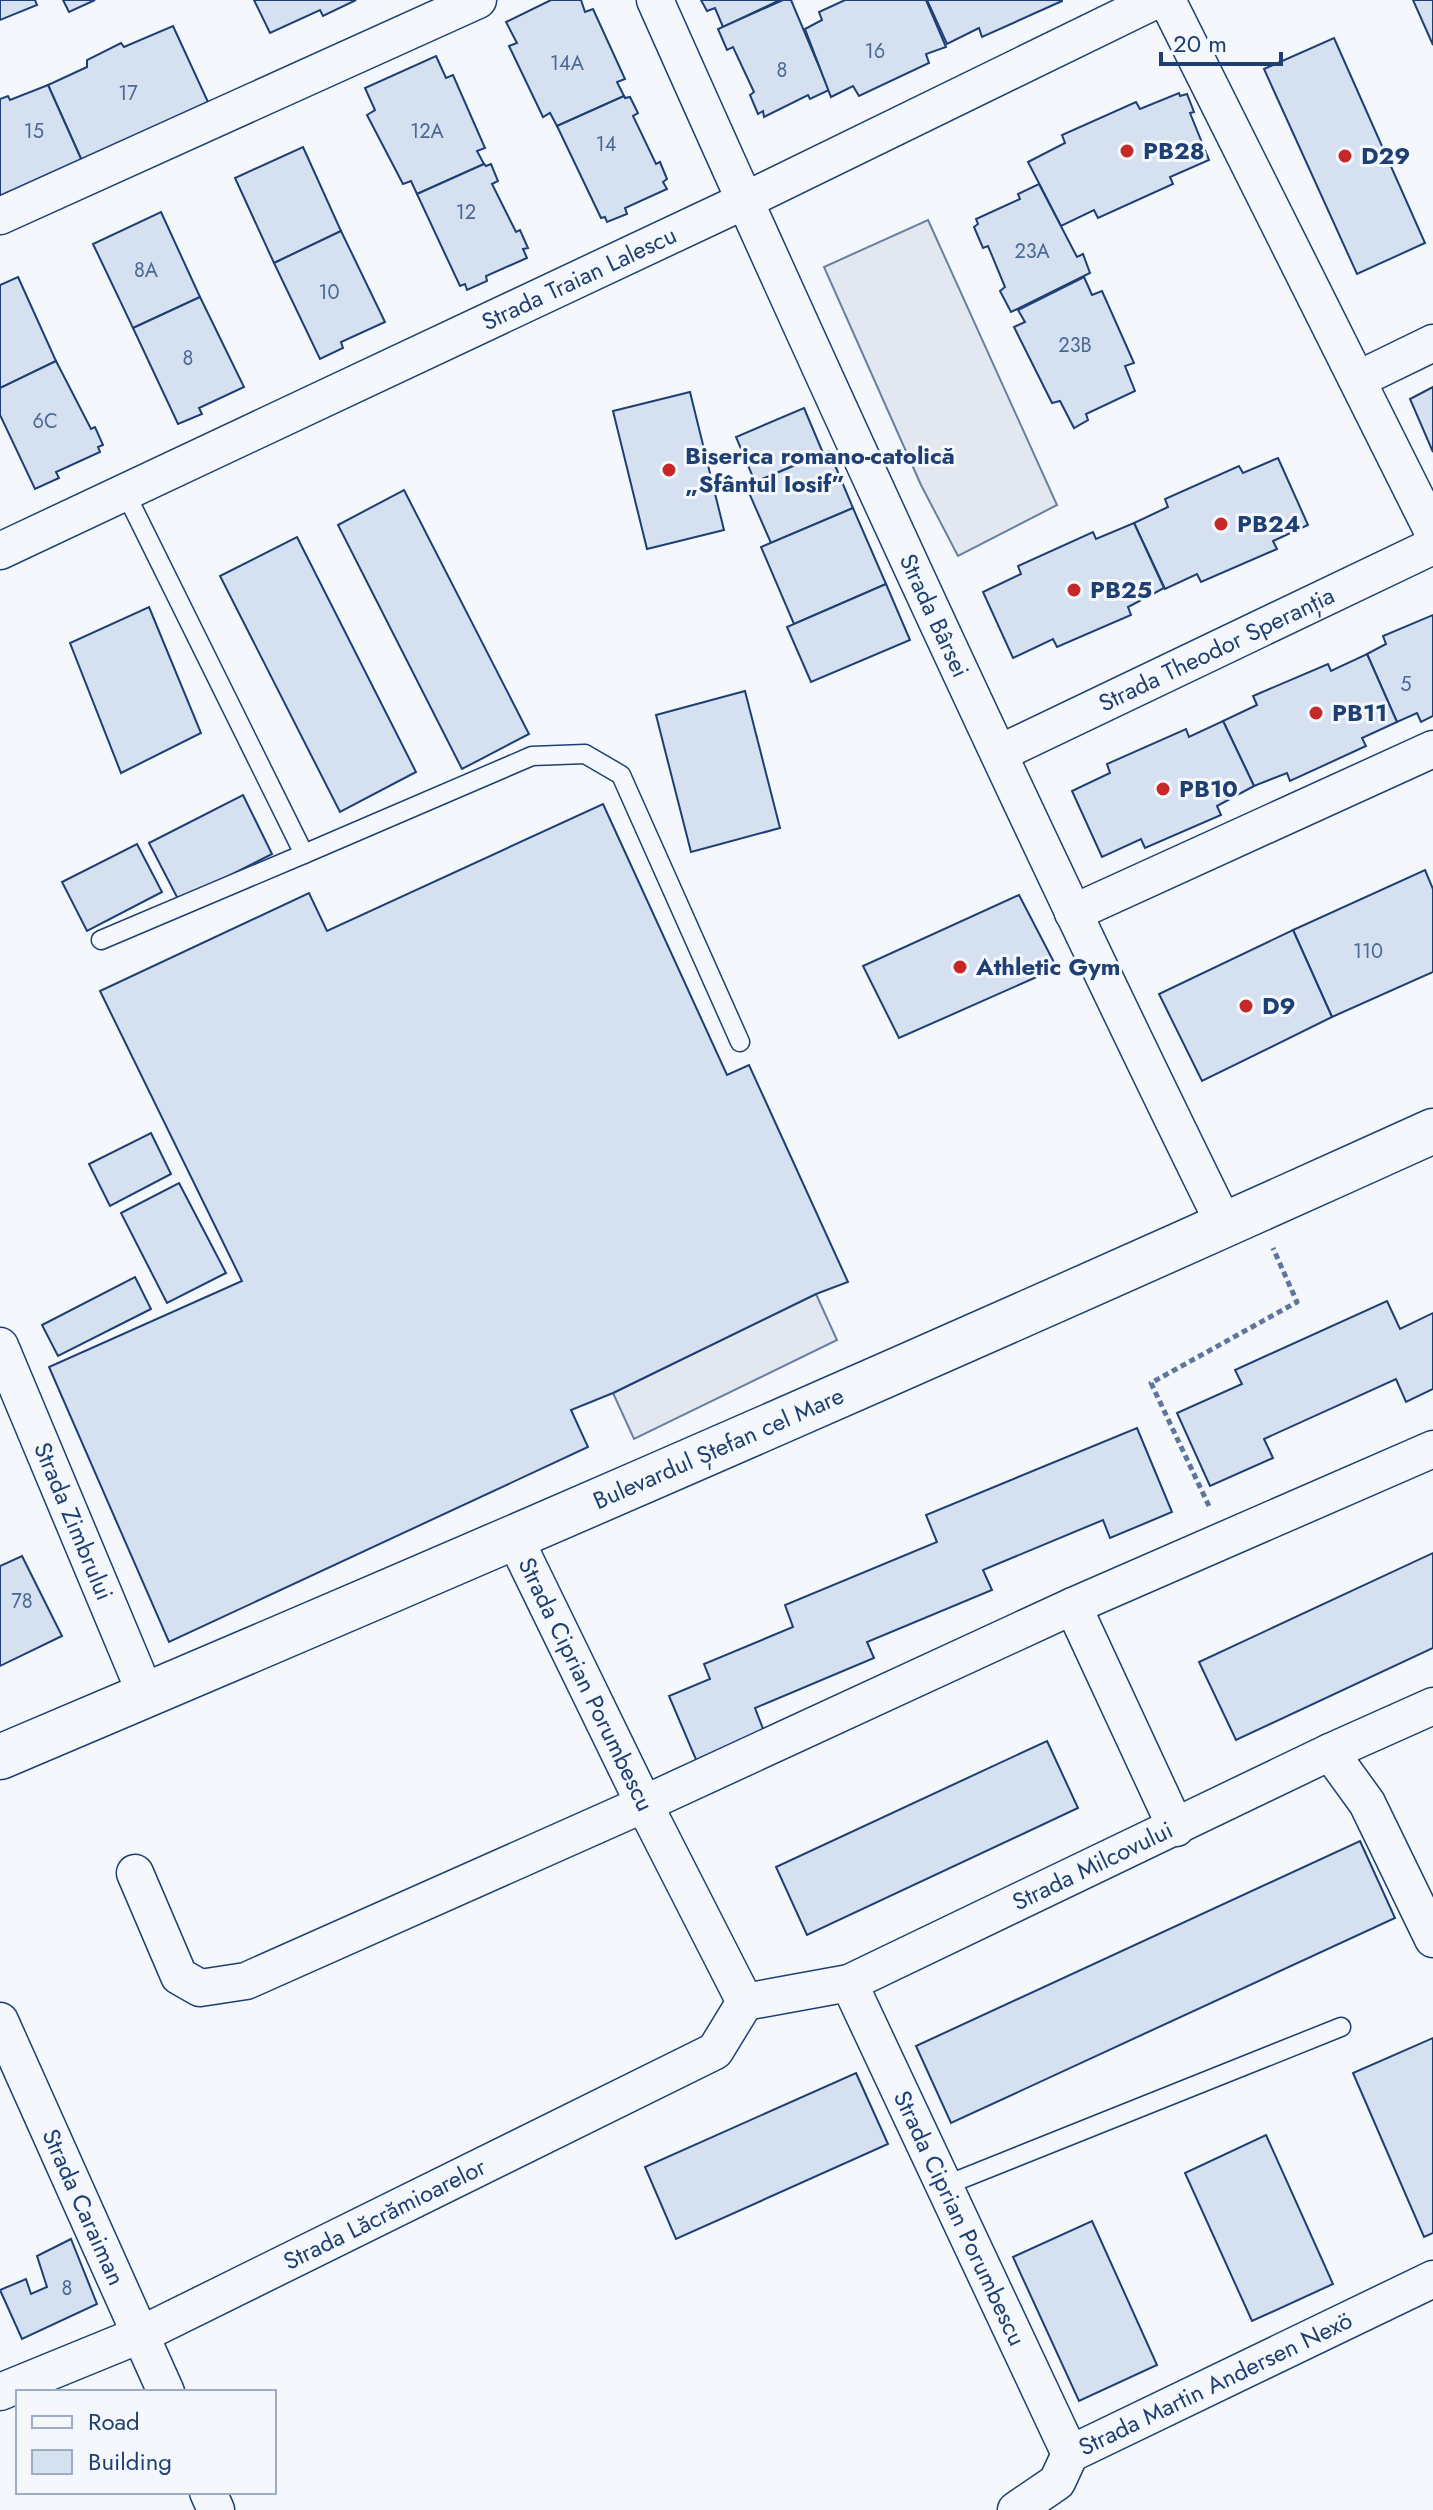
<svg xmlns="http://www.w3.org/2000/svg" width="1433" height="2510" font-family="Jost,sans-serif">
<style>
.parking{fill:#e3e8f0;stroke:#687fa3;stroke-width:2}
.building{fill:#d5e0f0;stroke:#1d3f73;stroke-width:2}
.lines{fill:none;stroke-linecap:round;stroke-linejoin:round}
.lane-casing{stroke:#1d3f73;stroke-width:21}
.street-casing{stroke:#1d3f73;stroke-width:39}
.primary-casing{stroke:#1d3f73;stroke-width:47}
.path{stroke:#5e769c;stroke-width:5;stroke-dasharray:6 4;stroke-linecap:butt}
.lane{stroke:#f4f7fb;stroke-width:18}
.street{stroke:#f4f7fb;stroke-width:36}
.primary{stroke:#f4f7fb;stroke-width:44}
.poi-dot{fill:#c62828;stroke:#f4f7fb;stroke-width:3}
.labels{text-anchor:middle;stroke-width:6;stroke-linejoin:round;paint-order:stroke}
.number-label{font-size:20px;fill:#4b6792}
.poi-label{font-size:24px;font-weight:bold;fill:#1d3f73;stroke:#f4f7fb;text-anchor:start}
.street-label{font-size:24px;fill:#1d3f73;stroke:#f4f7fb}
</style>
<rect width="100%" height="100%" fill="#f4f7fb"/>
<g class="parking">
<path d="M928,220L1057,505L958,556L921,485L824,267Z"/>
<path d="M816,1294L837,1340L634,1439L613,1393Z"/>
</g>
<g class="building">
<path d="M0,0H35L37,5L0,20Z"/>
<path d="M63,0H95L69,12Z"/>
<path d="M254,0H356L323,16L320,10L270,33Z"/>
<path d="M551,0H581L585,12L593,9L625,79L617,82L624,96L557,126L550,113L543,117L509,46L517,43L506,22Z"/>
<path d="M701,0H780L723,27L715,8L707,11Z"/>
<path d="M783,0H791L829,90L810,99L808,95L764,117L763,111L758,114L750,95L754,92L733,47L727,50L718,29Z"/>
<path d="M845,0H926L946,47L926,54L929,63L859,96L853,86L831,97L805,29L822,20L819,12Z"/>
<path d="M927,0H1062V1L982,37L979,28L947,44Z"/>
<path d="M1413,0H1433V45Z"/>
<path d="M173,26L208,102L82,161L48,85L87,67V60L121,43L124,47Z"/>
<path d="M1334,38L1425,243L1357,274L1264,69Z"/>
<path d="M436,56L446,78L453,75L485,148L477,151L484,164L417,194L411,181L403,184L367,115L375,110L365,88Z"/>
<path d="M48,85L82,161L0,199V99L8,96L10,100Z"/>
<path d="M1179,93L1180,96L1187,94L1194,112L1190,113L1209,160L1170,177L1173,184L1098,218L1094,210L1061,226L1028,162L1065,143L1062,135L1136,102L1140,109Z"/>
<path d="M624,96L625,98L630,97L638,113L633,116L656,164L660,162L667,179L663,182L667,189L625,208L627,214L607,222L605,217L601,218L557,126Z"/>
<path d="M303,147L341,231L274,263L235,178Z"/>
<path d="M484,164L486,166L491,164L498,181L492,184L516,232L520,230L528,248L523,249L527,258L486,276L487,281L467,290L465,284L460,286L417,194Z"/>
<path d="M1039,184L1077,257L1083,254L1090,273L1011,312L1000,291L1005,287L988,246L983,248L974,227L978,224L976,219L1020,199L1018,194Z"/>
<path d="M161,212L200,297L133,328L93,244Z"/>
<path d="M341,231L385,322L341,342L343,348L320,359L274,263Z"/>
<path d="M18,277L56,361L0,388V285Z"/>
<path d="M1084,277L1092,295L1102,291L1134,363L1125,366L1135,391L1086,414L1088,420L1074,428L1060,401L1052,403L1014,327L1025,322L1018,310Z"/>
<path d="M200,297L244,387L199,408L202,414L178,424L133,328Z"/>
<path d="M56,361L91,429L95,427L103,445L98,447L100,452L56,472L59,478L35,489L0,415V388Z"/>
<path d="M1433,387V452L1410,399Z"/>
<path d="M690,392L724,530L647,549L613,411Z"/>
<path d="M804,408L823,453L755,482L736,437Z"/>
<path d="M829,451L853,508L771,543L746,486Z"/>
<path d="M1278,458L1308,525L1273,541L1277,549L1201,582L1197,574L1165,589L1134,523L1168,507L1165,499L1239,466L1243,473Z"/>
<path d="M404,490L529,734L462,769L338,525Z"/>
<path d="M853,508L886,584L794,624L761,547Z"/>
<path d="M1134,523L1164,588L1128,607L1131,615L1057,647L1053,639L1013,658L983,592L1021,574L1018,566L1093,532L1096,539Z"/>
<path d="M297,537L416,772L340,812L220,576Z"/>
<path d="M886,584L910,640L811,682L787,627Z"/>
<path d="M149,607L201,733L121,773L70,643Z"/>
<path d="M1433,615V716L1421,722L1417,713L1397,722L1367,654L1386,644L1383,636Z"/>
<path d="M1367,654L1397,722L1362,738L1366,746L1290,781L1287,773L1254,786L1223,721L1257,705L1253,696L1328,664L1331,671Z"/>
<path d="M745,691L780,828L691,852L656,715Z"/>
<path d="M1223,721L1254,786L1217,806L1221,815L1145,848L1141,839L1102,857L1072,791L1110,773L1107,764L1186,729L1189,737Z"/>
<path d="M243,795L272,854L179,901L149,843Z"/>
<path d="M603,804L727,1075L749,1065L848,1282L816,1294L613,1393L571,1410L588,1447L169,1642L49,1367L242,1281L100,991L309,893L327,931Z"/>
<path d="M137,844L162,892L87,931L62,882Z"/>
<path d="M1425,870L1433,889V972L1332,1017L1293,930Z"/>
<path d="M1019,895L1057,968L899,1038L863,966Z"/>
<path d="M1293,930L1332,1017L1202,1081L1159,994Z"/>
<path d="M151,1133L171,1174L110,1206L89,1164Z"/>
<path d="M179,1183L226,1273L167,1303L121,1213Z"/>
<path d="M135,1277L151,1309L58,1356L42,1325Z"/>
<path d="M1387,1301L1400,1329L1433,1313V1389L1406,1402L1396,1379L1264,1439L1273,1458L1210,1486L1177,1413L1242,1384L1235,1370Z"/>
<path d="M1137,1428L1172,1512L1110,1538L1103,1520L983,1570L992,1590L867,1642L874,1658L755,1708L765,1734L697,1762L669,1696L710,1679L704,1664L793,1627L785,1605L937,1542L926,1515Z"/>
<path d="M1433,1553V1648L1236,1740L1199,1662Z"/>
<path d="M22,1556L62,1636L0,1666V1566Z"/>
<path d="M1047,1741L1078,1808L807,1935L776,1867Z"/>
<path d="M1360,1841L1395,1918L951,2123L916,2046Z"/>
<path d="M1433,2038V2233L1424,2237L1353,2073Z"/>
<path d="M856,2073L888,2144L676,2239L645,2167Z"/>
<path d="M1266,2135L1333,2284L1252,2321L1185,2173Z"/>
<path d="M1092,2221L1157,2365L1079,2401L1013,2257Z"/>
<path d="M71,2239L97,2304L22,2339L0,2290L26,2279L31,2294L47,2287L37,2256Z"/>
</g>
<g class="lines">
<g class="lane-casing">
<g id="lane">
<path d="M125,492L304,854L532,756L585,754L621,775L740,1042"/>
<path d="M101,940L304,854"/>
<path d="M944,2186L1341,2027"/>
</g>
</g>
<g class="street-casing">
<g id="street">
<path id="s1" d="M655,0C838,411 1026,822 1225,1226"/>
<path d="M1167,0L1433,532"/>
<path d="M0,216L478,0"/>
<path d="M1359,379L1433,343"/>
<path id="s2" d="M0,551L744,201L1156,0"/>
<path id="s3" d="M1000,753L1433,546"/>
<path d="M1073,913L1433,749"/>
<path id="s4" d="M0,1346L146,1695"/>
<path id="s5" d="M514,1537L644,1804L745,2002"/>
<path d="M1073,1606L1176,1828"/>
<path d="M1330,1752L1367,1803L1433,1939"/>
<path d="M135,1873L179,1976L200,1988L246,1981L644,1804L1073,1606L1433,1449"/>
<path id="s6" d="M849,1983L1070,2454"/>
<path id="s7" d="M745,2002L849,1983L1330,1752L1433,1706"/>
<path id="s8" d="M0,2021L166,2392"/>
<path id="s9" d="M0,2392L142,2334L715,2051L745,2002"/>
<path d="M208,2492L216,2510"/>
<path id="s10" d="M1016,2510L1057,2482L1070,2454L1433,2279"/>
</g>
</g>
<g class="primary-casing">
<g id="primary">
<path id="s11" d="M0,1757C480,1554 958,1346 1433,1131"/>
</g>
</g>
<path class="path" d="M1209,1506L1151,1383L1297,1302L1273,1248"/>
<use href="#lane" class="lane"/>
<use href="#street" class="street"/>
<use href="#primary" class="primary"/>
</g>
<g class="poi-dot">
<circle cx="1127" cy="151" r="8"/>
<circle cx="1345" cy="156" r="8"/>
<circle cx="669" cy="470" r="8"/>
<circle cx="1221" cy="524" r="8"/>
<circle cx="1074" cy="590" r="8"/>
<circle cx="1316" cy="713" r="8"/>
<circle cx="1163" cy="789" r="8"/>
<circle cx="960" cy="967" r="8"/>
<circle cx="1246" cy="1006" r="8"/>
</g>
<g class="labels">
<g class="number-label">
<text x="875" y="58">16</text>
<text x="567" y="70">14A</text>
<text x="782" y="77">8</text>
<text x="128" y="100">17</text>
<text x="34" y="138">15</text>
<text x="427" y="138">12A</text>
<text x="606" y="151">14</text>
<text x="466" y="219">12</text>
<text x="1032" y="258">23A</text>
<text x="146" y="277">8A</text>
<text x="329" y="299">10</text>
<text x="1075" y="352">23B</text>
<text x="188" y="365">8</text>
<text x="45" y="428">6C</text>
<text x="1406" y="691">5</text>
<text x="1368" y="958">110</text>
<text x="22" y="1608">78</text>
<text x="67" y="2295">8</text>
</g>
<g class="poi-label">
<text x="1143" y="159">PB28</text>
<text x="1361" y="164">D29</text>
<text x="685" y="464">Biserica romano-catolică<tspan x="685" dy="28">„Sfântul Iosif”</tspan></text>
<text x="1237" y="532">PB24</text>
<text x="1090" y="598">PB25</text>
<text x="1332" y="721">PB11</text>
<text x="1179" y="797">PB10</text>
<text x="976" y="975">Athletic Gym</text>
<text x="1262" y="1014">D9</text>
</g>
<g class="street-label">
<text dy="8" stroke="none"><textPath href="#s2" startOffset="640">Strada Traian Lalescu</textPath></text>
<text dy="8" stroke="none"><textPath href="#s1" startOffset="676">Strada Bârsei</textPath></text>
<text dy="8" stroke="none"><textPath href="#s3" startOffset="240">Strada Theodor Speranția</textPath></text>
<text dy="8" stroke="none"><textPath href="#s11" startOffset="782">Bulevardul Ștefan cel Mare</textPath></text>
<text dy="8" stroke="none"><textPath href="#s4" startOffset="190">Strada Zimbrului</textPath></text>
<text dy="8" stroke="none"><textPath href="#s5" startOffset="164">Strada Ciprian Porumbescu</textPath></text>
<text dy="8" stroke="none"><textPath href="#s7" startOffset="376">Strada Milcovului</textPath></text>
<text dy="8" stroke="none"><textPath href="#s8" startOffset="204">Strada Caraiman</textPath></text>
<text dy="8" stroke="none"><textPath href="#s9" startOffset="424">Strada Lăcrămioarelor</textPath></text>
<text dy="8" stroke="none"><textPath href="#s6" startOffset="260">Strada Ciprian Porumbescu</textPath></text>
<text dy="8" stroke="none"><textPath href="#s10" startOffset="242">Strada Martin Andersen Nexö</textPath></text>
</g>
</g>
<rect x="16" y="2390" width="260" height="104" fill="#f4f7fb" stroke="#9eadc5" stroke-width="2"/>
<rect x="32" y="2416" width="40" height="12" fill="#f4f7fb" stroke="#9eadc5" stroke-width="2"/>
<text x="88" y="2430" font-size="24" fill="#1d3f73">Road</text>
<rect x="32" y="2450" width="40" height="24" fill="#d5e0f0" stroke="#9eadc5" stroke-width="2"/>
<text x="88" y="2470" font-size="24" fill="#1d3f73">Building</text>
<path d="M1161 52v12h120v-12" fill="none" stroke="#1d3f73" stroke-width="4"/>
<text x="1173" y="52" font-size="24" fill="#1d3f73" stroke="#f4f7fb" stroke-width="6" paint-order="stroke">20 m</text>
</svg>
